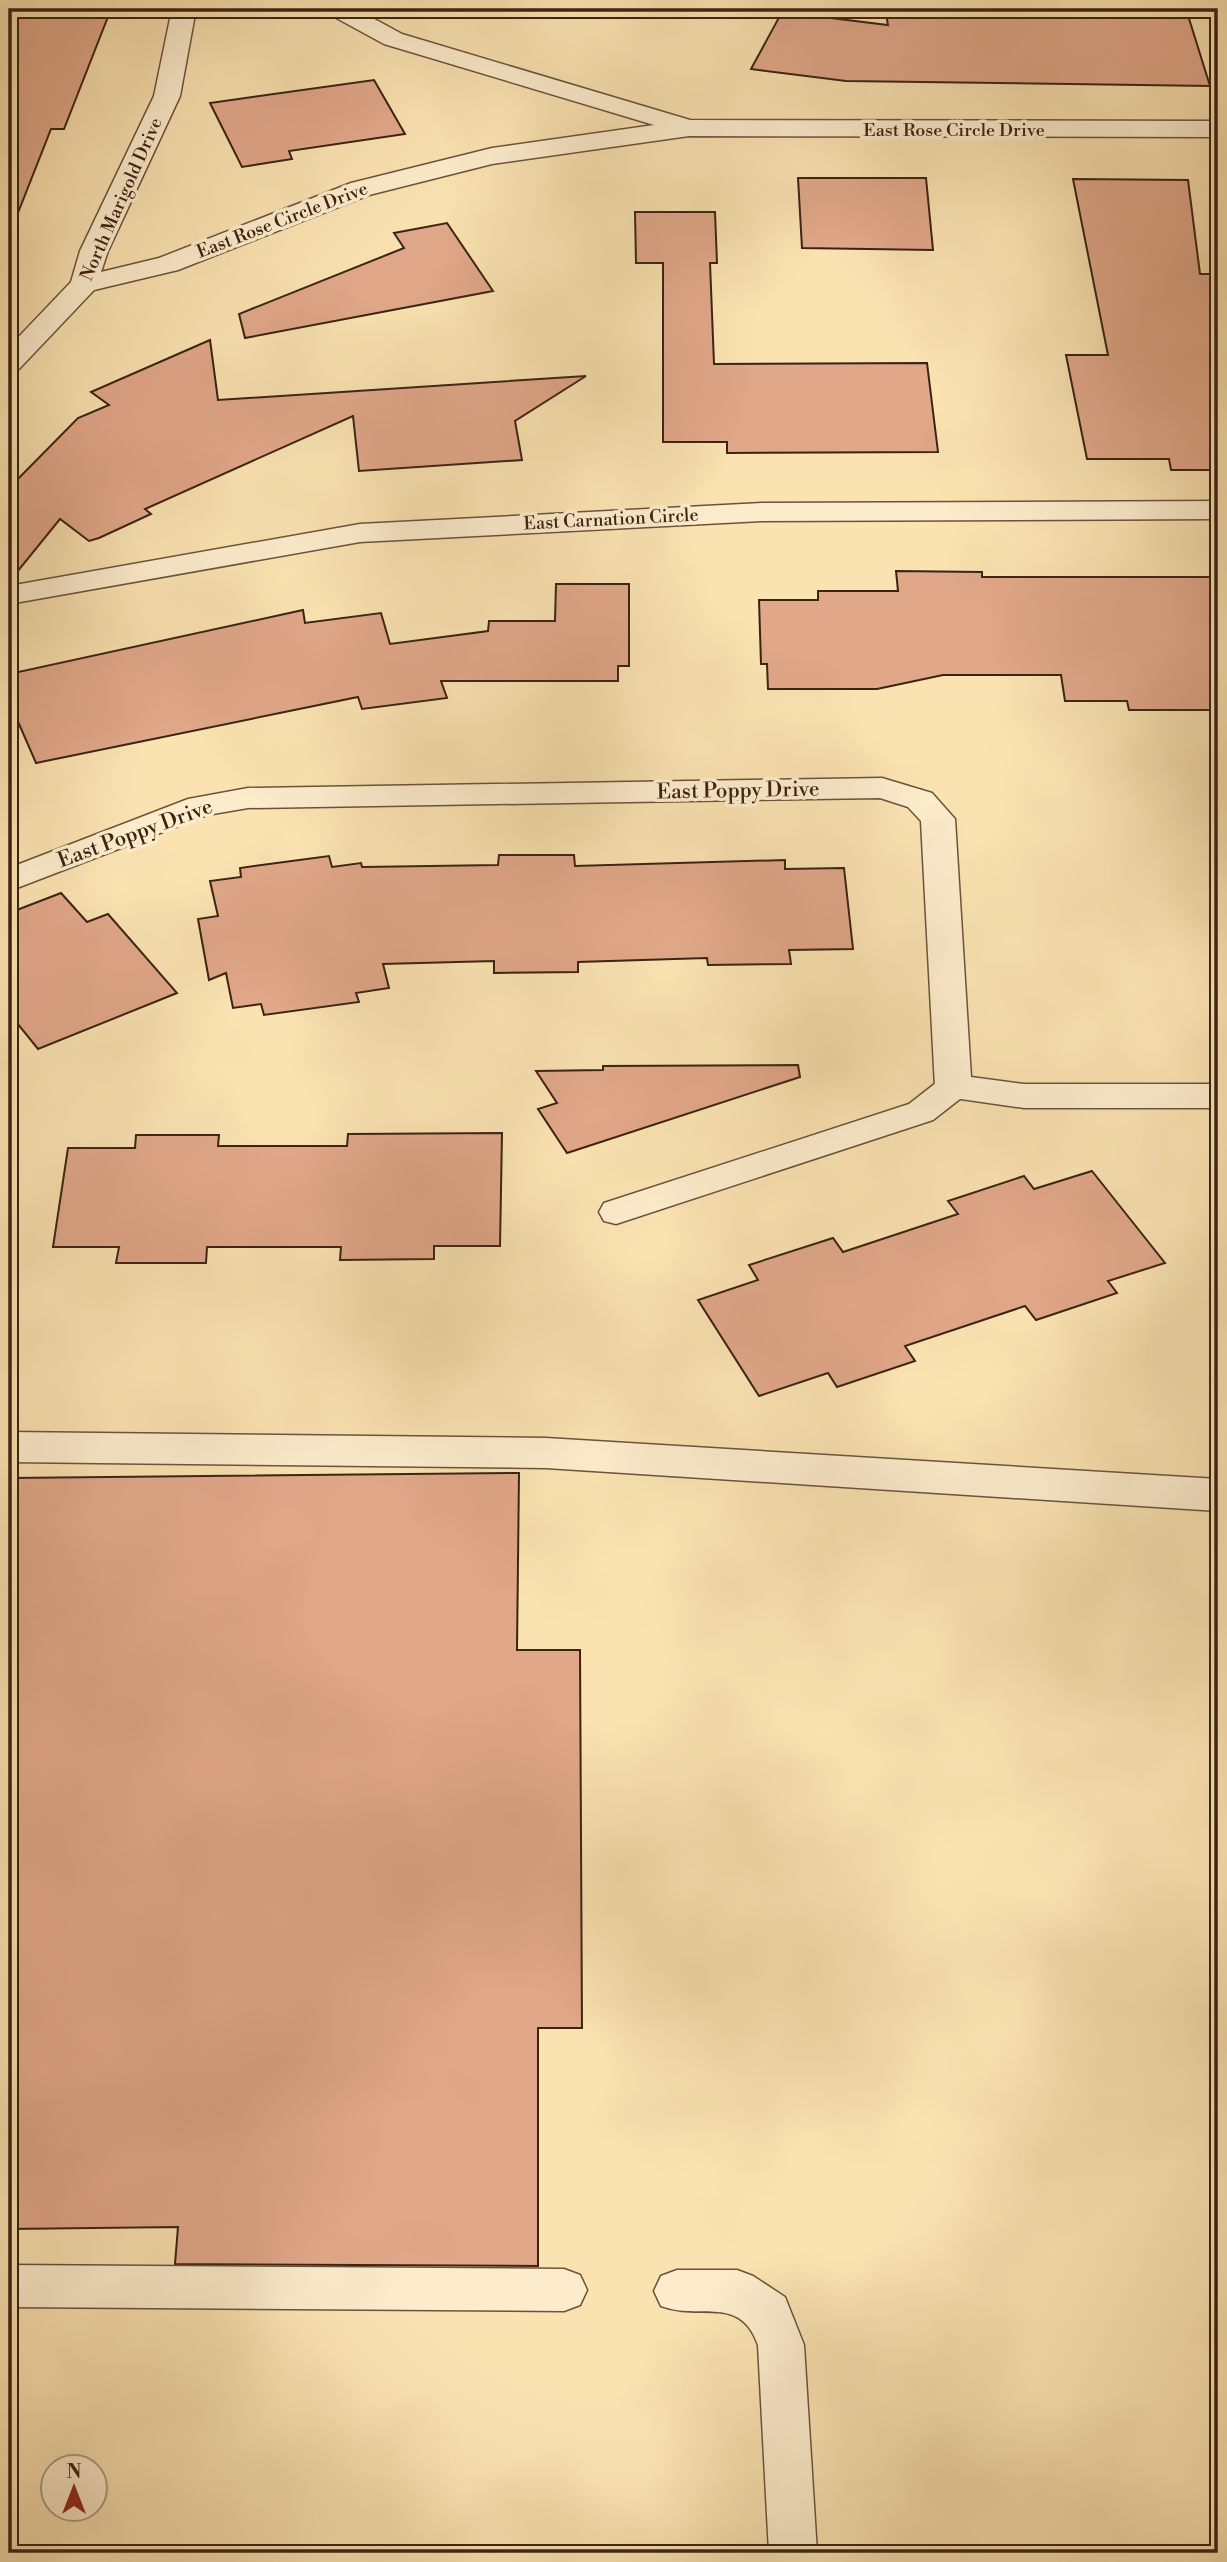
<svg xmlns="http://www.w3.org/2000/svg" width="1227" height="2562" font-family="'Libre Bodoni',serif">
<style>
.building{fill:#e0a789;stroke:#3b2314;stroke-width:2}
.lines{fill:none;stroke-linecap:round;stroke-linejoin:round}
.service-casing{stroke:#6b533b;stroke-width:3}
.minor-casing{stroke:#6b533b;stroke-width:3}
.service{fill:#fceccc;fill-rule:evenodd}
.minor{fill:#fceccc;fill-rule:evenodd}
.labels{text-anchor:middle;stroke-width:7;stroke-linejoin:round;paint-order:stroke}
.far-street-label{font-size:18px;fill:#3b2314;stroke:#fceccc}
.street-label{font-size:21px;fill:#3b2314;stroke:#fceccc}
</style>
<rect width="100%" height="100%" fill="#fae2b1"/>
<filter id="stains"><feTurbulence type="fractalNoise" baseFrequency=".00286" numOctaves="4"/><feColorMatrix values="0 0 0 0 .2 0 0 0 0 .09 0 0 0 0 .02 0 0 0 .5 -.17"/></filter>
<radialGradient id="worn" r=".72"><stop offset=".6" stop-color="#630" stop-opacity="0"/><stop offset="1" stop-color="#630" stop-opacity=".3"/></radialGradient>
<g class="building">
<path d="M9,9H111L64,129H51L12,228L9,227Z"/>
<path d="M945,9H1186L1210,86L846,81L751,69L782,12L888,25L886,14H946Z"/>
<path d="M374,80L405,134L289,151L292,159L242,167L210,103Z"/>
<path d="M798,178H926L933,250L802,248Z"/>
<path d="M1073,179L1188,180L1200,274H1218V470H1171L1169,459H1087L1066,355H1108Z"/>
<path d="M635,212H715L717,263H710L714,364L927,363L938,452L727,453V442H663V263H636Z"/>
<path d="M447,223L493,291L245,338L239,314L404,248L394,233Z"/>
<path d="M210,340L218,400L586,376L515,421L522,460L359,471L353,416L145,509L151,514L99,538L89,541L60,519L9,582V488L78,418L109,405L91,392Z"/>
<path d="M896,571L982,572V577H1218V710H1129L1127,701H1065L1061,675H943L877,689H768L767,664H761L759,600H818V591H898Z"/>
<path d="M556,584H629V666H618V681H441L447,698L362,709L358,697L36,763L9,701V674L303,610L305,623L381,613L390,644L488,631L489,621H555Z"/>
<path d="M499,855H574L575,866L785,860V869L844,868L853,949L789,950L791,964L708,965L707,958L578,962V972L494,973V961L383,964L389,988L356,993L359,1002L264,1015L261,1004L233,1008L226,973L209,980L198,919L218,916L210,881L241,877L240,868L329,856L332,867L361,863L362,867L498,865Z"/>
<path d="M61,893L87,922L108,914L177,993L38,1049L9,1013V913Z"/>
<path d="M798,1065L800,1077L567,1153L538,1109L557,1103L536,1071L603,1070V1066Z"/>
<path d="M502,1133L500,1246H434V1259L340,1260L341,1247H207L206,1263H116L119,1247H53L68,1148H135L136,1135H219L218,1146H347L348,1134Z"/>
<path d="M1092,1171L1165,1263L1108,1281L1117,1293L1036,1320L1025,1306L905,1346L915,1361L837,1387L828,1373L759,1396L698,1300L758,1280L749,1265L833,1238L843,1252L958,1214L948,1201L1024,1176L1034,1189Z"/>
<path d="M519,1473L517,1650H580L582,2028H538V2266L175,2264L178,2227L9,2229V1478Z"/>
</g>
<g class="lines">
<g class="service-casing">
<g id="service">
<path d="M953,1076L965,1079L970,1087L965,1095L933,1120L616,1224L604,1221L599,1212L604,1203L909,1104L941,1079Z"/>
<path d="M9,2265L564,2269L580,2275L587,2290L580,2305L564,2311L9,2307Z"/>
<path d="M677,2270H737L753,2276L785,2297L804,2345L817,2553H769L758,2345C740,2294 701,2321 661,2306L654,2291L661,2276Z"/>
</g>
</g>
<g class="minor-casing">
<g id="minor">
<path d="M172,9H196L180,96L108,251L101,272L159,258L351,183L492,148L654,125L384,44L329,14L326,9H356L402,34L690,120L1218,121V137L689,136L492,164L369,195L178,270L94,290L19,369L9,371V347L71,282L80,251L154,96Z"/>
<path d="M1218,501V519L762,521L360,542L9,604V586L360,524L762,503Z"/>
<path d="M882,778L932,793L955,819L971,1077L1024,1084H1218V1108H1024L940,1096L935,1087L921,821L908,807L880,798L248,808L207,815L9,891V868L188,799L248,788Z"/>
<path d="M9,1432L546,1438L1218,1479V1511L546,1468L9,1462Z"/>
</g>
</g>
<use href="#service" class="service"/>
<use href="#minor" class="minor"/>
</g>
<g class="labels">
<g class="far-street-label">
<text x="954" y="136">East Rose Circle Drive</text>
<text transform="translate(121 199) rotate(-66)" y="6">North Marigold Drive</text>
<text transform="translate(282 220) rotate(-21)" y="6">East Rose Circle Drive</text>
<text transform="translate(611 519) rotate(-3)" y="6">East Carnation Circle</text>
</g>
<g class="street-label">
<text transform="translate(738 790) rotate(-1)" y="7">East Poppy Drive</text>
<text transform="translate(135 833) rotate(-20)" y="7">East Poppy Drive</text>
</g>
</g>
<rect width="1227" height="2562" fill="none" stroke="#fae2b1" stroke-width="35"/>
<rect x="10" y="10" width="1206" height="2541" fill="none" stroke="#3b2314" stroke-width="3.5"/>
<rect x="18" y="18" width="1192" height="2527" fill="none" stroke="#3b2314" stroke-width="2"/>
<g transform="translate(74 2488)"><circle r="33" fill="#fceccc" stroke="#af9c82" stroke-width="2"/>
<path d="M0-5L12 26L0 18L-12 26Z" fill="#8f2418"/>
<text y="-10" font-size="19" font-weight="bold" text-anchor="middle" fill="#3b2314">N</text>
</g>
<rect width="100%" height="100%" filter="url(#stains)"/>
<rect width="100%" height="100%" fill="url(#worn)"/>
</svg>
